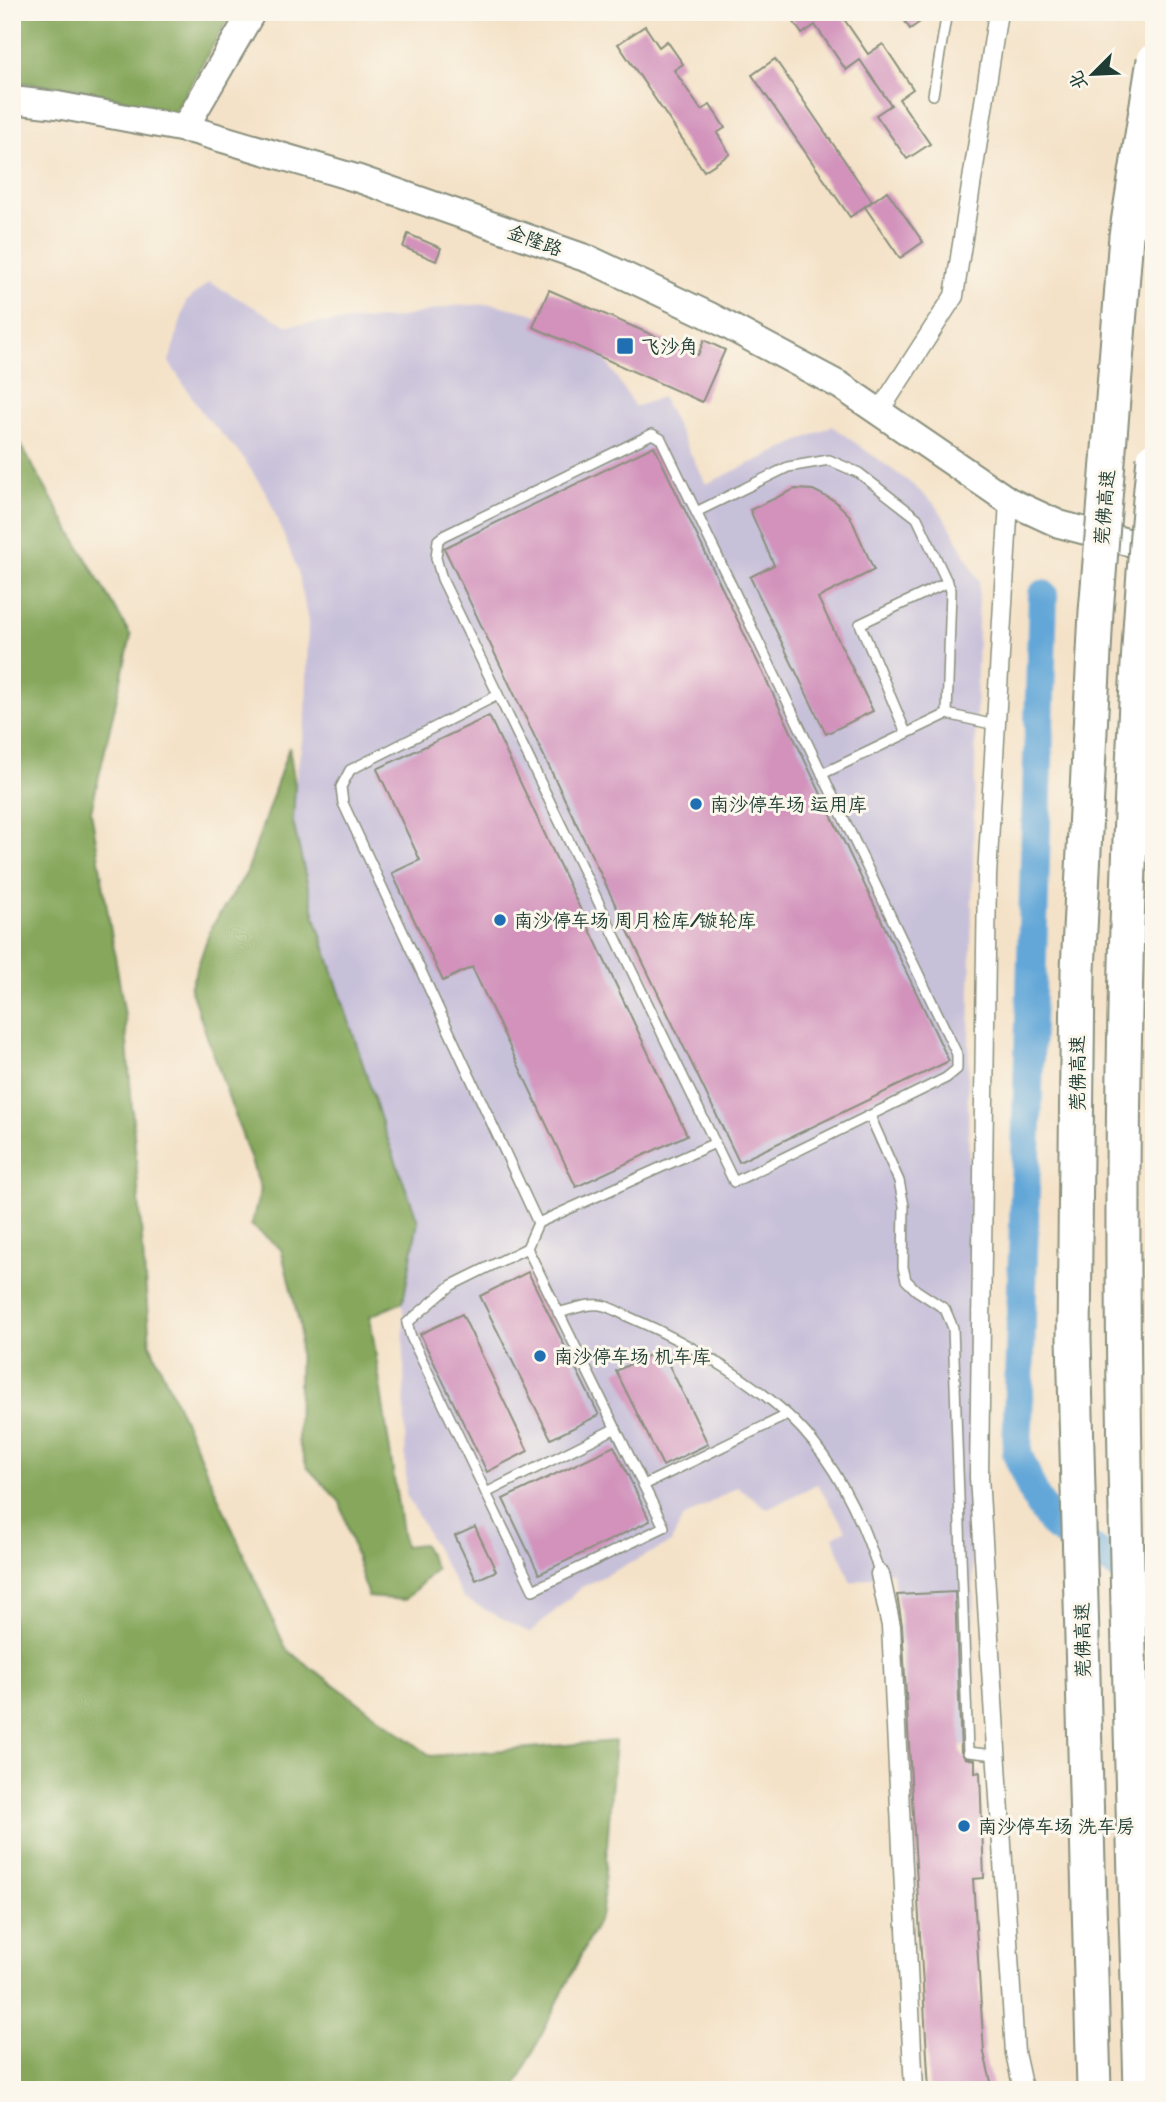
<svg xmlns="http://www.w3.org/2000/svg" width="1166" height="2102" font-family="Sriracha,'LXGW WenKai TC',sans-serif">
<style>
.industrial{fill:#c7c0d9}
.forest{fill:#86a75c;stroke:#527248;stroke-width:2}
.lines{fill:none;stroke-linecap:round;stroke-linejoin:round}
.river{stroke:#64a7d8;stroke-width:30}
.building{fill:#d292bb}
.lane-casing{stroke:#8a907e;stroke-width:12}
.street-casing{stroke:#8a907e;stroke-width:21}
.secondary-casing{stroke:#8a907e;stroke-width:30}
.lane{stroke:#fff;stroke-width:9}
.street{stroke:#fff;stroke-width:18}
.secondary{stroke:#fff;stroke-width:26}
.highway-bridge-casing{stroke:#8a907e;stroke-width:37;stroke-linecap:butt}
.highway-bridge{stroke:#fff;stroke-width:33}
.poi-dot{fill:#1f6fb2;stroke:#fbf7ec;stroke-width:2.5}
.labels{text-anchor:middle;stroke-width:6;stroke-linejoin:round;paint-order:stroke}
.street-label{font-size:19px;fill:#1f3d34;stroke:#fbf7ec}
.poi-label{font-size:19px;fill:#1f3d34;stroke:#fbf7ec;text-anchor:start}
</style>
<rect width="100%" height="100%" fill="#fbf7ec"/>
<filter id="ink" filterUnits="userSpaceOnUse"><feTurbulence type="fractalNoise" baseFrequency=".0143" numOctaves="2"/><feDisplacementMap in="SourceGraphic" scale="14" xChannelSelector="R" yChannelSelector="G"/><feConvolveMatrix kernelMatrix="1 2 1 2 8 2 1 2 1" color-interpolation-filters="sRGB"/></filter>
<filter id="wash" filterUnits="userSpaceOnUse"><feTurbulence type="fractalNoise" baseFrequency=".00686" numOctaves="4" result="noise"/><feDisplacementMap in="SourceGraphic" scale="28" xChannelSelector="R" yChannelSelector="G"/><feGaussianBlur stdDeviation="1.57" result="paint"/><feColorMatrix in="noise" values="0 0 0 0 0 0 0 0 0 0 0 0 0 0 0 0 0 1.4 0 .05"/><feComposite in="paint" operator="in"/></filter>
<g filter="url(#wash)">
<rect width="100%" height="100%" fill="#f4e2c8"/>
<path class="industrial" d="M209,282L286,325L398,318L452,306L493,304L532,313L576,331L604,357L635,407L662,397L706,484L832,426L908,481L936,505L955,535L979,581L968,1090L975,1745L907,1748L899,1610L892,1571L851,1583L833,1537L846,1530L817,1484L768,1509L737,1487L682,1519L671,1543L582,1587L530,1633L463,1598L406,1494L403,1302L418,1221L384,1129L315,917L293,822L295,785L306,715L308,622L298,571L267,494L241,455L203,414L169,362L186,302Z"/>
<g class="forest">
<path d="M12,12H232L175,112L78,89L12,82Z"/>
<path d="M12,439L20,444L131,636L91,811L125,1016L150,1344L286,1649L431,1756L615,1741L602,1913L514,2090H12Z"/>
<path d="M289,747L295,785L293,822L315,917L384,1129L418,1221L403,1302L370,1316L404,1546L423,1544L436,1569L405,1600L368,1597L340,1502L307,1467L298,1441L300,1326L281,1249L251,1225L261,1189L190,988L211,928L247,872Z"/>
</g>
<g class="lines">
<path class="river" d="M1043,595L1017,1453L1035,1497L1054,1526L1154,1588"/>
</g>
<g id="blocks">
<g class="building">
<path d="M787,12H839L868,54L883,44L913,89L899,99L930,144L907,159L876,115L891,105L860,60L846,70L815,25L802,34Z"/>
<path d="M899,12H934L910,29Z"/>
<path d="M645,26L659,47L667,41L683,64L674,70L701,110L710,105L725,128L717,133L730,154L704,171L618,44Z"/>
<path d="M775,59L872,201L850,217L752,75Z"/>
<path d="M887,191L923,242L900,258L865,207Z"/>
<path d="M408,234L441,248L436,261L403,247Z"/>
<path d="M549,290L698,355L704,340L725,350L702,402L533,327Z"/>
<path d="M654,446L949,1061L739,1162L444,548Z"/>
<path d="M795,489L813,490L835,501L850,516L874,570L818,598L873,711L826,734L750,577L774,565L750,510Z"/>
<path d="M489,716L687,1135L576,1187L472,967L443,981L392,873L420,860L377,769Z"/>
<path d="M528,1272L599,1415L551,1439L480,1296Z"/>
<path d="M462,1314L528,1451L487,1472L420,1334Z"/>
<path d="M661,1349L708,1444L663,1466L616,1371Z"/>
<path d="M614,1446L650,1521L539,1574L503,1499Z"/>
<path d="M475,1527L496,1571L476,1580L455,1536Z"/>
<path d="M955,1592L961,1752L965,1758L975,1760V1773L980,1772L984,1878L973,1879L984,2053L993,2090H929L902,1625L897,1595Z"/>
</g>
</g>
</g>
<g filter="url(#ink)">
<use href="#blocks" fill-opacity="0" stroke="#8a907e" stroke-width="2"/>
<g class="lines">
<g class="lane-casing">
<g id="lane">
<path d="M933,95L947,12"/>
<path d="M652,434L661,439L957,1054V1069L946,1078L734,1182L442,579L436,558L438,540L443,536Z"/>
<path d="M696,512L788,467L829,460L859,473L917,518L951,590L947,714"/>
<path d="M498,695L350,770L341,787L343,803L538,1223L715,1143"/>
<path d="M906,733L860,624L948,582"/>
<path d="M822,774L947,714L995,725"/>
<path d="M870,1116L899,1181L904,1206L903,1267L906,1280L916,1290L945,1309L953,1328L968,1752L996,1755"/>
<path d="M538,1223L527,1248C572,1341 619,1434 664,1527L533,1590L486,1493L616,1428"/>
<path d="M558,1313C570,1310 588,1303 600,1305C609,1306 620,1313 629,1317C690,1343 772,1390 813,1442C845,1482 864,1526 880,1574"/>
<path d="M644,1485L787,1415"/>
<path d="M486,1493L411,1337L407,1323L452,1285L527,1248"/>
</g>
</g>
<g class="street-casing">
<g id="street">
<path d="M879,412L954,296L998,12"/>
<path d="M1009,501L987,876L979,1477L1015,2053L1022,2085L1026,2090"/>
<path d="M880,1574L891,1626L914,2090"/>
</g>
</g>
<g class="secondary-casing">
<g id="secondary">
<path d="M12,100L57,105L196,131L359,179L591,260L708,315L841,386L1009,501L1059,524L1154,549"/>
<path d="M184,129L252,12"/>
</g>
</g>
<use href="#lane" class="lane"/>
<use href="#street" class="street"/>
<use href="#secondary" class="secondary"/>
<g class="highway-bridge-casing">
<g id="highway-bridge">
<path d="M1094,2090L1074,1338L1078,970L1096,612L1126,236L1154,60"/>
<path d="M1141,2090C1130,1682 1114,1275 1129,867C1134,731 1140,594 1154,458"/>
</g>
</g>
<use href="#highway-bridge" class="highway-bridge"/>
</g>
</g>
<g class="poi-dot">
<rect x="616" y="337" width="18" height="18" rx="3.5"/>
<circle cx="696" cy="804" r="7"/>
<circle cx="500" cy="920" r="7"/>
<circle cx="540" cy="1356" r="7"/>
<circle cx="964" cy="1826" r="7"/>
</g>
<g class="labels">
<g class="street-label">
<text transform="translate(535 240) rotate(20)" y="7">金隆路</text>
<text transform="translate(1104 507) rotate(-85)" y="7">莞佛高速</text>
<text transform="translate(1077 1073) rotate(-90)" y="7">莞佛高速</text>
<text transform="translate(1082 1640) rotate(-91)" y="7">莞佛高速</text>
</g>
<g class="poi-label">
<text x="641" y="353">飞沙角</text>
<text x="710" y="811">南沙停车场 运用库</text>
<text x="514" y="927">南沙停车场 周月检库/镟轮库</text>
<text x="554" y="1363">南沙停车场 机车库</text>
<text x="978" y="1833">南沙停车场 洗车房</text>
</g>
</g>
<rect width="1166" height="2102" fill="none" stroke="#fbf7ec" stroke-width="42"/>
<g transform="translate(1093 74) rotate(246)" stroke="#fbf7ec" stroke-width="5" paint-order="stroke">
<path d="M0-5L12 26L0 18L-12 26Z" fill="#1f3d34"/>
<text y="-10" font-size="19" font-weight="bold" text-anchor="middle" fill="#1f3d34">北</text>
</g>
</svg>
